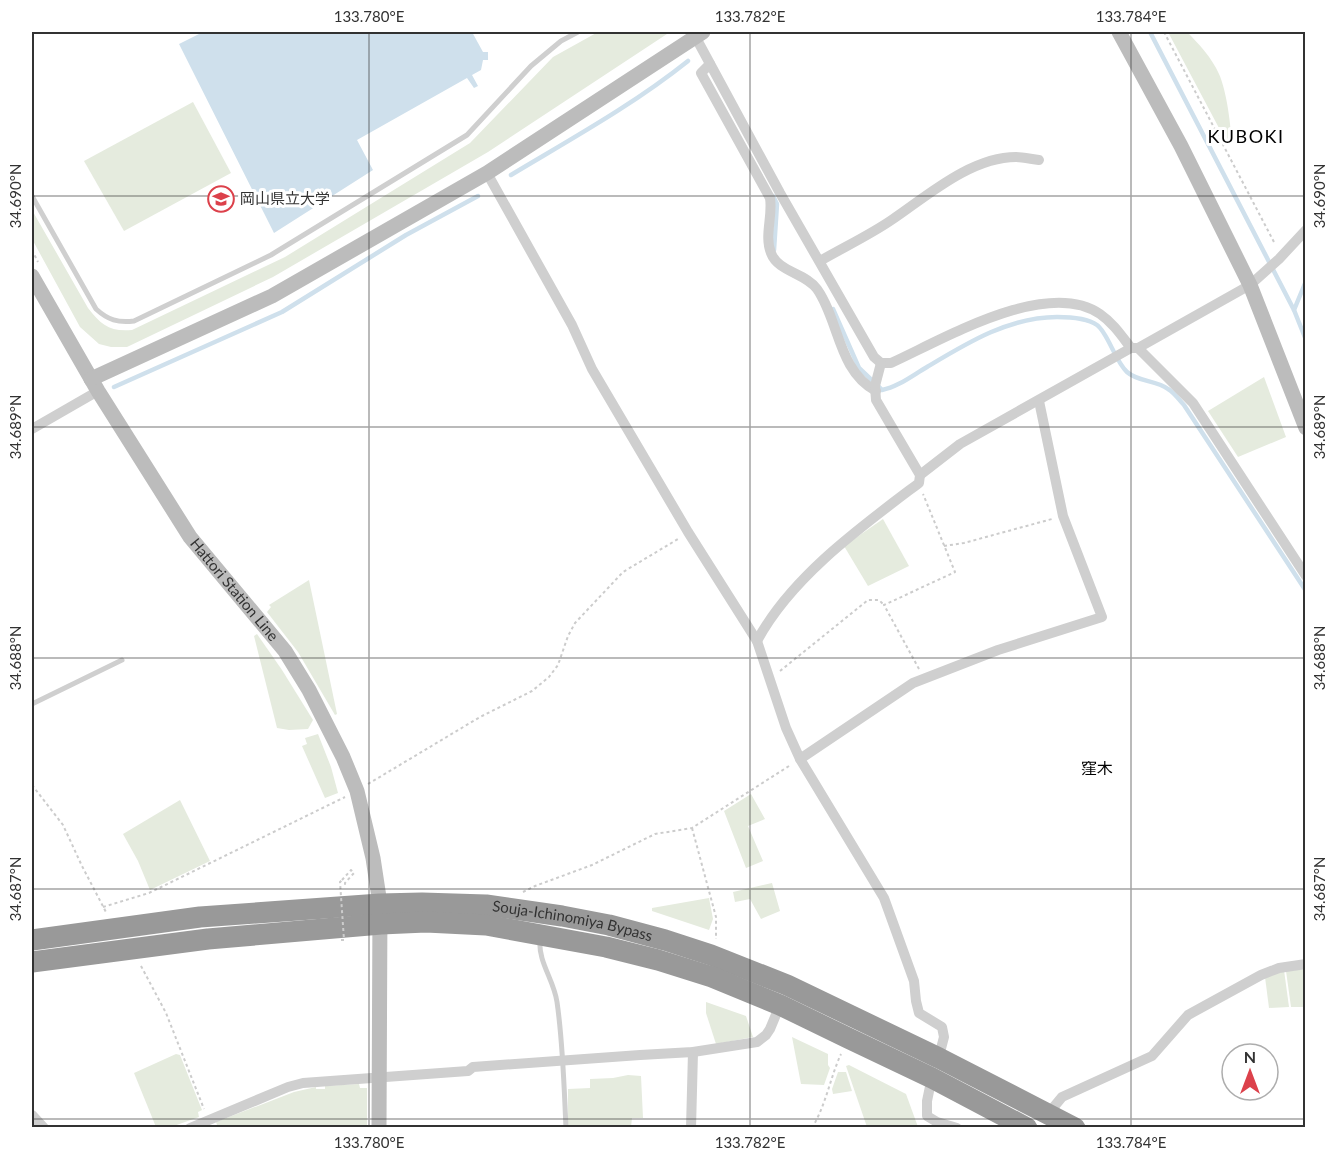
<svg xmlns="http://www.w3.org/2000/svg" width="1337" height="1159" font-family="Lato,'Noto Sans JP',sans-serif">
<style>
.green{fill:#e5ebde}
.water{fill:#cfe0ec}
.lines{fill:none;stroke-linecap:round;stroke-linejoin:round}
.stream{stroke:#cfe0ec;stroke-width:4.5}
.path{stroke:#ccc;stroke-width:2;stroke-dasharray:3 3;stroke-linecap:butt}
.lane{stroke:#cfcfcf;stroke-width:5}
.street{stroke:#cfcfcf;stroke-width:10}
.secondary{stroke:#bcbcbc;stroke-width:15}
.highway{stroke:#999;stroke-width:21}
.path-bridge{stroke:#ccc;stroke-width:2;stroke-dasharray:3 3;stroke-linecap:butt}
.ticks{fill:none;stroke:#323232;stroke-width:1.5;stroke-opacity:0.45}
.labels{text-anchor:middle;stroke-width:6;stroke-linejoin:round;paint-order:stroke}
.poi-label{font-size:15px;fill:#323232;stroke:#fff;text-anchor:start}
.street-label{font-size:15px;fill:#323232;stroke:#fff}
.neighbourhood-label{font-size:16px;fill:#000;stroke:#fff}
.quarter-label{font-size:18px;letter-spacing:1.5px;fill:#000;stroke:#fff}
.neatline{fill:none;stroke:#323232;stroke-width:2}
.ticks-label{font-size:15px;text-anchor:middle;fill:#323232}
</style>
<rect width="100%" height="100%" fill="#fff"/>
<g class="green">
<path d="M598,32H670L488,152L273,277L127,347H111L99,344L80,327L32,239V210L88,308C101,325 110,332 132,330L285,257L470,143L553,57Z"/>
<path d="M1168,32H1187C1199,44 1212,58 1219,74C1226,89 1232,128 1231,145H1228Z"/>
<path d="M193,102L231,173L124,231L84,161Z"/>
<path d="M1264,377L1286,437L1238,457L1208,411Z"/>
<path d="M883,519L909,566L868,586L844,546Z"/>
<path d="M309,580L337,714L335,715L298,652L267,612L271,607L269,605Z"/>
<path d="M257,634L282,670L313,720L308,729L289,730L277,728L254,636Z"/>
<path d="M318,734L331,767L338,793L325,798L302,746L307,744L305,738Z"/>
<path d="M751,794L765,819L748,826L763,861L746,868L724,811Z"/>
<path d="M180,800L210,861L150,890L138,861L123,834Z"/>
<path d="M772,883L780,911L761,919L750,899L735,902L733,892Z"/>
<path d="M709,898L713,919L709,930L652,911V908Z"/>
<path d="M1305,969V1007H1291L1286,971Z"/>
<path d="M1284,970L1289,1007L1269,1008L1265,977Z"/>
<path d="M706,1002L746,1016L753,1037L716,1044L706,1013Z"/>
<path d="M792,1037L828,1054V1065L830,1068L824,1085L801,1084Z"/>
<path d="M176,1054L180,1055L202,1110L198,1112L199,1117L171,1127H156L134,1073Z"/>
<path d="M849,1065L906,1094L918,1127H867L846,1066Z"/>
<path d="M838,1072H846L852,1091L833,1094L832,1089Z"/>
<path d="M628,1075L641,1076L643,1118H632L631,1127H568V1089L590,1088V1079L613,1078Z"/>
<path d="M359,1084L360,1088H367V1127L218,1128L216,1122L294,1092L316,1087V1089H325V1086Z"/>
</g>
<path class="water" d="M203,32H472L483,52H488V60H483L481,70L472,75L478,86L474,88L467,78L357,140L373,170L274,233L179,44Z"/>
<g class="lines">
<g class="stream">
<path d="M1150,32L1294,310L1306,340"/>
<path d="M511,175C571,139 633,105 688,61"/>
<path d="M773,196L777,204L774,250"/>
<path d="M833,309L859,368L882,390C898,387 913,375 927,367C967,343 1009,317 1057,317C1070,317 1087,318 1097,325C1108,333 1115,361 1127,372C1138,382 1156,380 1168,389C1175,393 1179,400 1184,405L1306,591"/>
<path d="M1294,310L1306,281"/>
<path d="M114,387L282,312L406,235L478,196"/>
</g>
<g class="path">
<path d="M1164,32L1275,244"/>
<path d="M32,250L38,262"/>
<path d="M944,546L964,543L1052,519"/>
<path d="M919,669L884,605L955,572L923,494"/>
<path d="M780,671L868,600H879L884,605"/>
<path d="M368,784L480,717L532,691L549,677L558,665L568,636L575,623L608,588L623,572L678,539"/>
<path d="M32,785L63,825L82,866L107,914"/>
<path d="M692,828L716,917V939"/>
<path d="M342,880L351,870L354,873L345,883V887"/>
<path d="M523,892L535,886L592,865L655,834L692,828L789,766"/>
<path d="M103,907L149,893L345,797"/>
<path d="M141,966L166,1013L204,1109"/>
<path d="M812,1128C826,1105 830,1078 841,1054"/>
</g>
<g class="lane">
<path d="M32,196L96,309C108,320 118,323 134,321L271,255L467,135L531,66L561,41L578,32"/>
<path d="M32,704L122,660"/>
<path d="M540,940C538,962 554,980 557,1002C563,1043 564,1086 566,1128"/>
</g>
<g class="street">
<path d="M695,36L780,193L874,357L881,363H891C942,340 1047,277 1100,314C1113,323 1121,335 1131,348"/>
<path d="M710,64L701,73L770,198C773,216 764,236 771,253C778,272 806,273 817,289C839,320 838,371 876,391"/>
<path d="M487,173L572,325L592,369L688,532L757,641L786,728L800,759L884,898L914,981L916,1001L919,1013L942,1027L944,1037L938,1060"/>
<path d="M820,261C844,247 870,235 893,219C927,196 971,157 1016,157C1023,157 1031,159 1039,160"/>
<path d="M1138,348L1193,403L1306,576"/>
<path d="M32,429L98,391"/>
<path d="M920,475L960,444L1131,348H1138L1250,285L1279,259L1306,230"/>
<path d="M757,641C791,577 862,526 919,483L920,475L876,400L875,386L881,363"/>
<path d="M800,759L913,683L998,650L1102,617L1063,516L1039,401"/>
<path d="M932,1077L927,1101V1116L937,1122L957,1128"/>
<path d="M1048,1114L1062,1097L1152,1056L1188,1015L1261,975L1279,968L1306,964"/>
<path d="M32,1115L44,1128"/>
<path d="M190,1128L288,1087L303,1083L468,1071L473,1067L640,1055L693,1052L757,1042L766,1035L770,1029L780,1005"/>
<path d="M691,1128L693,1052"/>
</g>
<g class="secondary">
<path d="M1119,32L1181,146L1250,285L1306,428"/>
<path id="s1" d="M32,276L98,391L190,537L285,651L309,690L343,757L357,791L373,858L380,904L379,1128"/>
<path d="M91,379L272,296L487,173L703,32"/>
</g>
<g class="highway">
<path id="s2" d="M32,940L200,917L380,904L422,903L486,905L562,916L609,925L665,940L711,955L787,985L939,1058L1075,1128"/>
<path d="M32,962L208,939L381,924L426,922L486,925L606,947L658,960L712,977L780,1005L848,1038L932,1078L1027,1128"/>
</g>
<path class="path-bridge" d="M341,940H344L340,882L342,880"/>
</g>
<path class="ticks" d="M369,32V1128M750,32V1128M1131,32V1128M32,196H1306M32,427H1306M32,658H1306M32,889H1306M32,1119H1306"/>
<defs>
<g id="university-ring" transform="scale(1.35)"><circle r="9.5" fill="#fff" stroke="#dc414b" stroke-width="1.5"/><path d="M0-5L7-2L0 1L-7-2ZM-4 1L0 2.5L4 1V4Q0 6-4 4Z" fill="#dc414b"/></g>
</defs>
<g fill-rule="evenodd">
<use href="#university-ring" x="221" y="199"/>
</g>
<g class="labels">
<g class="poi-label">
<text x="240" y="204">岡山県立大学</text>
</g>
<g class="street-label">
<text dy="5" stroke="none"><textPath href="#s1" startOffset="374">Hattori Station Line</textPath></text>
<text dy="5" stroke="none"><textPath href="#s2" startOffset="544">Souja-Ichinomiya Bypass</textPath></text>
</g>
<g class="neighbourhood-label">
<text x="1097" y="774">窪木</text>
</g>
<g class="quarter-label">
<text x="1246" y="143">KUBOKI</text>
</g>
</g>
<rect width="1337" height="1159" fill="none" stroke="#ffffff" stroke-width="66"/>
<g transform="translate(1250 1072)"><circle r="28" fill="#ffffff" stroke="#adadad" stroke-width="1.5"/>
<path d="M0-4.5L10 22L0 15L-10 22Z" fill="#dc414b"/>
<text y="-9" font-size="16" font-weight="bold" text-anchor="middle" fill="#323232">N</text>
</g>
<rect x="33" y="33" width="1271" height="1093" class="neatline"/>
<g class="ticks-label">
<text x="369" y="22">133.780°E</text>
<text x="750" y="22">133.782°E</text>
<text x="1131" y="22">133.784°E</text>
<text transform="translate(16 196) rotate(-90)" y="5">34.690°N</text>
<text transform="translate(1320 196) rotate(-90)" y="5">34.690°N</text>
<text transform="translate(16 427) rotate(-90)" y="5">34.689°N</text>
<text transform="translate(1320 427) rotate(-90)" y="5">34.689°N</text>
<text transform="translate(16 658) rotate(-90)" y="5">34.688°N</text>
<text transform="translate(1320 658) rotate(-90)" y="5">34.688°N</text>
<text transform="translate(16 889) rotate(-90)" y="5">34.687°N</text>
<text transform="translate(1320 889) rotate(-90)" y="5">34.687°N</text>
<text x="369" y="1148">133.780°E</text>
<text x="750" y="1148">133.782°E</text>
<text x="1131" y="1148">133.784°E</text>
</g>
</svg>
